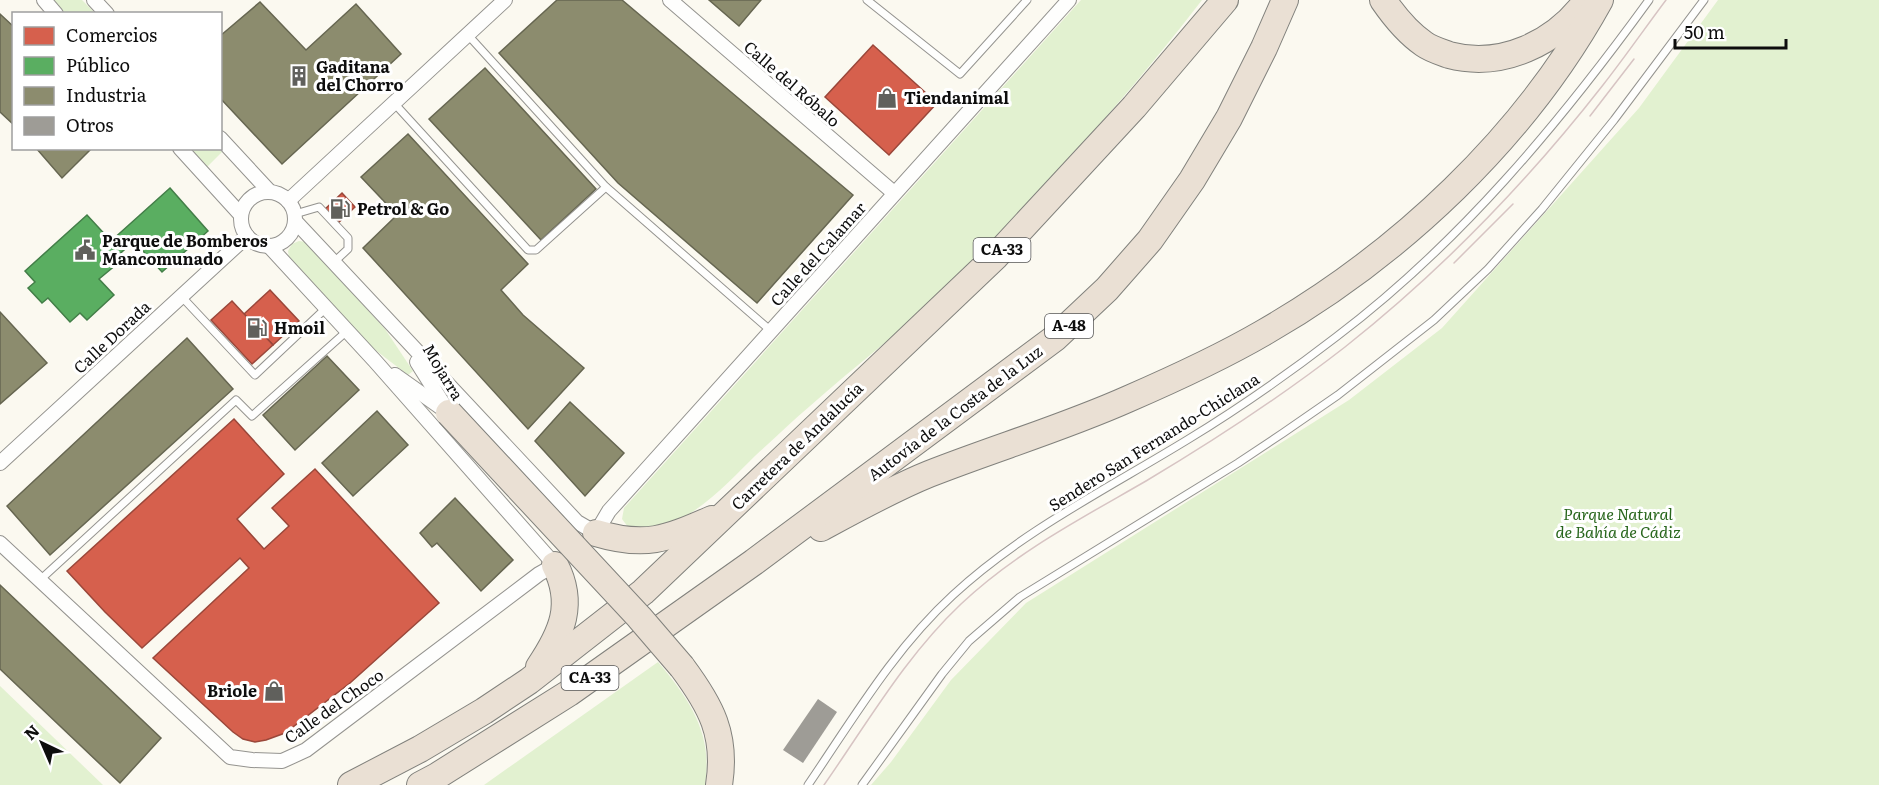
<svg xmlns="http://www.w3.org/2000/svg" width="1879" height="785" font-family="Literata,serif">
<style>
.green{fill:#e2f1d0}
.shops{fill:#d6604d;stroke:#9a473a;stroke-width:1.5}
.public{fill:#5aae61;stroke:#437e48;stroke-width:1.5}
.industry{fill:#8c8c6e;stroke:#666651;stroke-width:1.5}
.building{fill:#9e9c96}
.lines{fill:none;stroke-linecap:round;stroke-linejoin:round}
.lane-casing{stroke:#94938f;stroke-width:9}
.street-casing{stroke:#94938f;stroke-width:16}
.highway-casing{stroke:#81817c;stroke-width:28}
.lane{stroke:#fefefd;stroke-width:7}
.street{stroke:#fefefd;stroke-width:14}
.highway{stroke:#eae0d4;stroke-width:26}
.tram{stroke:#d7c4c3;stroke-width:1.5}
.highway-bridge-casing{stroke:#81817c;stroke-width:28;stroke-linecap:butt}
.highway-bridge{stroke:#eae0d4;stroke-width:26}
.labels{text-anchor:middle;stroke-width:6;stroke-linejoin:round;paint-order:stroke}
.shield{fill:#fff;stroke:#565656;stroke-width:1.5}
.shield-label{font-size:15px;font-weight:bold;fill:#0d0d0d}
.poi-label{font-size:16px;font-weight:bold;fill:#0d0d0d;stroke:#fff;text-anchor:start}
.street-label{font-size:16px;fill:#0d0d0d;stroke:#fff}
.park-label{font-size:16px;font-style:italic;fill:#28661c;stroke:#fff}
</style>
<rect width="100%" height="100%" fill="#fbf9f0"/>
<g class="green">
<path d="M53,0H82L95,13H65Z"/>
<path d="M1081,0H1202C1143,77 1079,149 1013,219C991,242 970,266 947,288C903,330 855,366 810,406C791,422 774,439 756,455C724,486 678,540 628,527L622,519L624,508Z"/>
<path d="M1718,0H1879V785H871L891,762L951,680L1026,603L1349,400L1442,328L1639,108Z"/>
<path d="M190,149H219L222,152L207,167Z"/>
<path d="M299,241L306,242L385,329L413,371L408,375L370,346L289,258L288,251L292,244Z"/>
<path d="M658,662C690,700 713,734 705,785H484Z"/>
<path d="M0,686L103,785H0Z"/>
</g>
<g class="shops">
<path d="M873,45L937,103L889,155L825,97Z"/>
<path d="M342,193L355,207L336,225L323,211Z"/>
<path d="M270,290L299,321L273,345L244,314Z"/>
<path d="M232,301L273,345L252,364L211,320Z"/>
<path d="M234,419L284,474L237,519L264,549L289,526L272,508L315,469L439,603L350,683L285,733L266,740L255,742L243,739L233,732L153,658L249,568L240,558L142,648L105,612L67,571Z"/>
</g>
<path class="public" d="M170,188L208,231L162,272L134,241L113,260L117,264L99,279L114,295L87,320L80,313L70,322L48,298L42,303L28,288L35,282L25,271L87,215L111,241Z"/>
<g class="industry">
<path d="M557,0H622L853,195L757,303L618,183L499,53Z"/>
<path d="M709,0H761L739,26Z"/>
<path d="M260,2L306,50L356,4L401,54L282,164L220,98V36Z"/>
<path d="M0,14L14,27V125L0,112Z"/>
<path d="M485,68L596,189L541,240L429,119Z"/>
<path d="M408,134L528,264L501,290L523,315L584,368L528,429L363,248L397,215L361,177Z"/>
<path d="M36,148H92L62,178Z"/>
<path d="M0,312L47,363L0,404Z"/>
<path d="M187,338L233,389L50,555L7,506Z"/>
<path d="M327,356L359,390L295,450L263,415Z"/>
<path d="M570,402L624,453L585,496L535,441Z"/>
<path d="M377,411L408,445L353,496L322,463Z"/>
<path d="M455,498L513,560L481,591L437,543L432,547L420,533Z"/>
<path d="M0,585L161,738L120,783L0,669Z"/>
</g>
<path class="building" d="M818,699L837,712L803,763L783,750Z"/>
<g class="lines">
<g class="lane-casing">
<g id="lane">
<path d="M867,0L960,74L1027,0"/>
<path d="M468,35L606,187L771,331"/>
<path d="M394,103L528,250H536L606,187"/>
<path d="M295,214L319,207L348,238V249L333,263"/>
<path d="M181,296L255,375L326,308"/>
<path d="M40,580L236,400L252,416L347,331"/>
<path d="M808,785C853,719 894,649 953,595C1022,531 1107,489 1187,440C1238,409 1288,374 1336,337C1459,244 1559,124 1649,0"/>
<path d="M862,785L942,674L969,641L1020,597L1238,463L1283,433L1338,395L1434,320L1488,269L1542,209L1614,120L1704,0"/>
</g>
</g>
<g class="street-casing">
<g id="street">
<path d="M44,0L56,14"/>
<path d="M94,0L107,14"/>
<path d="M670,0L894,193"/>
<path d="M220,138L270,192"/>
<path d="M180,148L241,215"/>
<circle cx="268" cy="219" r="27"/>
<path d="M288,201L505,0"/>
<path d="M295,221L577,522L596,533L609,511L1069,0"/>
<path d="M417,362L449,413"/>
<path d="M395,375L443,409"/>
<path d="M0,463L247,236"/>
<path d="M0,543L230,757L252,760L282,761L306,750L539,574L555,565L375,361L269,246"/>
</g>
</g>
<g class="highway-casing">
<g id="highway">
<path d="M1383,0C1394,16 1408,33 1424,44C1431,49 1441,52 1449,55C1502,69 1556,43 1587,0"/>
<path d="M821,528C856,509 892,489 929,474C995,448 1063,428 1128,399C1174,379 1220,358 1263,333C1399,255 1524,138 1600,0"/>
<path d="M596,533C646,548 666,539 712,519"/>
<path d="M539,667C562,633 575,604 555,565"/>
<path d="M682,667C711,706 727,735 719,785"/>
<path d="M351,785L420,749L484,711L529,681L643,592L996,256L1134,107L1225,0"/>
<path d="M420,785L437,776L569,693L754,562L1055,338L1107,289L1150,240L1192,180L1229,118L1264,48L1285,0"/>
</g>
</g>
<use href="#lane" class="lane"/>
<use href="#street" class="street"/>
<use href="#highway" class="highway"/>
<g class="tram">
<path d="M1590,116L1634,59"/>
<path d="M1454,263L1513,204"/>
<path d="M824,785C868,722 905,657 961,604C1016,552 1082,518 1146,481C1215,440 1282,396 1345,347C1441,271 1528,181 1603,85C1625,57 1645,28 1666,0"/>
</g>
<g class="highway-bridge-casing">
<path id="highway-bridge" d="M449,413L639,617L682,667"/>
</g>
<use href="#highway-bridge" class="highway-bridge"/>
</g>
<defs>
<g id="building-bare" transform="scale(1.62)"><path d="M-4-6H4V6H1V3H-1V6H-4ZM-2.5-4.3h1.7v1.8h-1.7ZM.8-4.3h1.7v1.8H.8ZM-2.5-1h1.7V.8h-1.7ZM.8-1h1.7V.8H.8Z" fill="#60605c" stroke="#fff" stroke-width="2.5" paint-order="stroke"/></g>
<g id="shop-bare" transform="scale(1.62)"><path d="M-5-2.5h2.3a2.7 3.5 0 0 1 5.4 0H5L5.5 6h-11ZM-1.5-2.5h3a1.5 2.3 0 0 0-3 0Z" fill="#60605c" stroke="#fff" stroke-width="2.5" paint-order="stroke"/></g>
<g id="fuel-bare" transform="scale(1.62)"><path d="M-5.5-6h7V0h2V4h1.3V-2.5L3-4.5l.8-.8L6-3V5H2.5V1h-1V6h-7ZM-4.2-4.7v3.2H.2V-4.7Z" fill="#60605c" stroke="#fff" stroke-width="2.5" paint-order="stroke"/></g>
<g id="civic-bare" transform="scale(1.62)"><path d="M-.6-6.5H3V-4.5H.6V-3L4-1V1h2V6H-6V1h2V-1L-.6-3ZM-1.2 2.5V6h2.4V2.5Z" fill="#60605c" stroke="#fff" stroke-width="2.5" paint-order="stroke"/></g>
</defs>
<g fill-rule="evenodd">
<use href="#building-bare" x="299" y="76"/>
<use href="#shop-bare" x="887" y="98"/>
<use href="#fuel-bare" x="340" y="209"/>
<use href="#civic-bare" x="85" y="250"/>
<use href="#fuel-bare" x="257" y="328"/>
<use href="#shop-bare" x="274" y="691"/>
</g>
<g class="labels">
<g class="shield">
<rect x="973.5" y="238" width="57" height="24" rx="4.5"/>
<rect x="1045" y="314" width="48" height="24" rx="4.5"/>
<rect x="561.5" y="666" width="57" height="24" rx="4.5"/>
</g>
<g class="shield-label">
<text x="1002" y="255">CA-33</text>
<text x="1069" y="331">A-48</text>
<text x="590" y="683">CA-33</text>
</g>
<g class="poi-label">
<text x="316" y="73">Gaditana<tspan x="316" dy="18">del Chorro</tspan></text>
<text x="904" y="104">Tiendanimal</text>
<text x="357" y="215">Petrol &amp; Go</text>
<text x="102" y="247">Parque de Bomberos<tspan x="102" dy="18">Mancomunado</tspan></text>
<text x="274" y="334">Hmoil</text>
<text x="257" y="697" text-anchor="end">Briole</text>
</g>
<g class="street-label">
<text transform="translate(792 84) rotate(41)" y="6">Calle del Róbalo</text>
<text transform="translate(818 254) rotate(-48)" y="6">Calle del Calamar</text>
<text transform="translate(112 337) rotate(-43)" y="6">Calle Dorada</text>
<text transform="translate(443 372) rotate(59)" y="6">Mojarra</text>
<text transform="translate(955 413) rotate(-37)" y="6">Autovía de la Costa de la Luz</text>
<text transform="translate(1154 442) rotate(-32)" y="6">Sendero San Fernando-Chiclana</text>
<text transform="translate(797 446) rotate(-44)" y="6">Carretera de Andalucía</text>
<text transform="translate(334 706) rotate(-35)" y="6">Calle del Choco</text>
</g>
<g class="park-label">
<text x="1618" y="520">Parque Natural<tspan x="1618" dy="18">de Bahía de Cádiz</tspan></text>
</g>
</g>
<rect x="12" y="12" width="210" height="138" fill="#ffffff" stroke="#9e9e9e" stroke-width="1.5"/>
<rect x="24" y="27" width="30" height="18" fill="#d6604d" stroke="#9e9e9e" stroke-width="1.5"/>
<text x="66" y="42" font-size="18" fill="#0d0d0d">Comercios</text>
<rect x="24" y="57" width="30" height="18" fill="#5aae61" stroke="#9e9e9e" stroke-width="1.5"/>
<text x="66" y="72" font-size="18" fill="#0d0d0d">Público</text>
<rect x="24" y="87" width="30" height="18" fill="#8c8c6e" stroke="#9e9e9e" stroke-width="1.5"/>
<text x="66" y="102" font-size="18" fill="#0d0d0d">Industria</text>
<rect x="24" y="117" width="30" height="18" fill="#9e9c96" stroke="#9e9e9e" stroke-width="1.5"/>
<text x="66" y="132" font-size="18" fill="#0d0d0d">Otros</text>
<g transform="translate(42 743) rotate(316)" stroke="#ffffff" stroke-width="4.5" paint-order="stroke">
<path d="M0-4.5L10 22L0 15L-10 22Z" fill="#0d0d0d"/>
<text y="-9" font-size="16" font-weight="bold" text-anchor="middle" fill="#0d0d0d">N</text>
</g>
<path d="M1675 39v9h111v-9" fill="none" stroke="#0d0d0d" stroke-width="3"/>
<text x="1684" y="39" font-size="18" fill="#0d0d0d" stroke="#ffffff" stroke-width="4.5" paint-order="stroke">50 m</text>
</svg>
